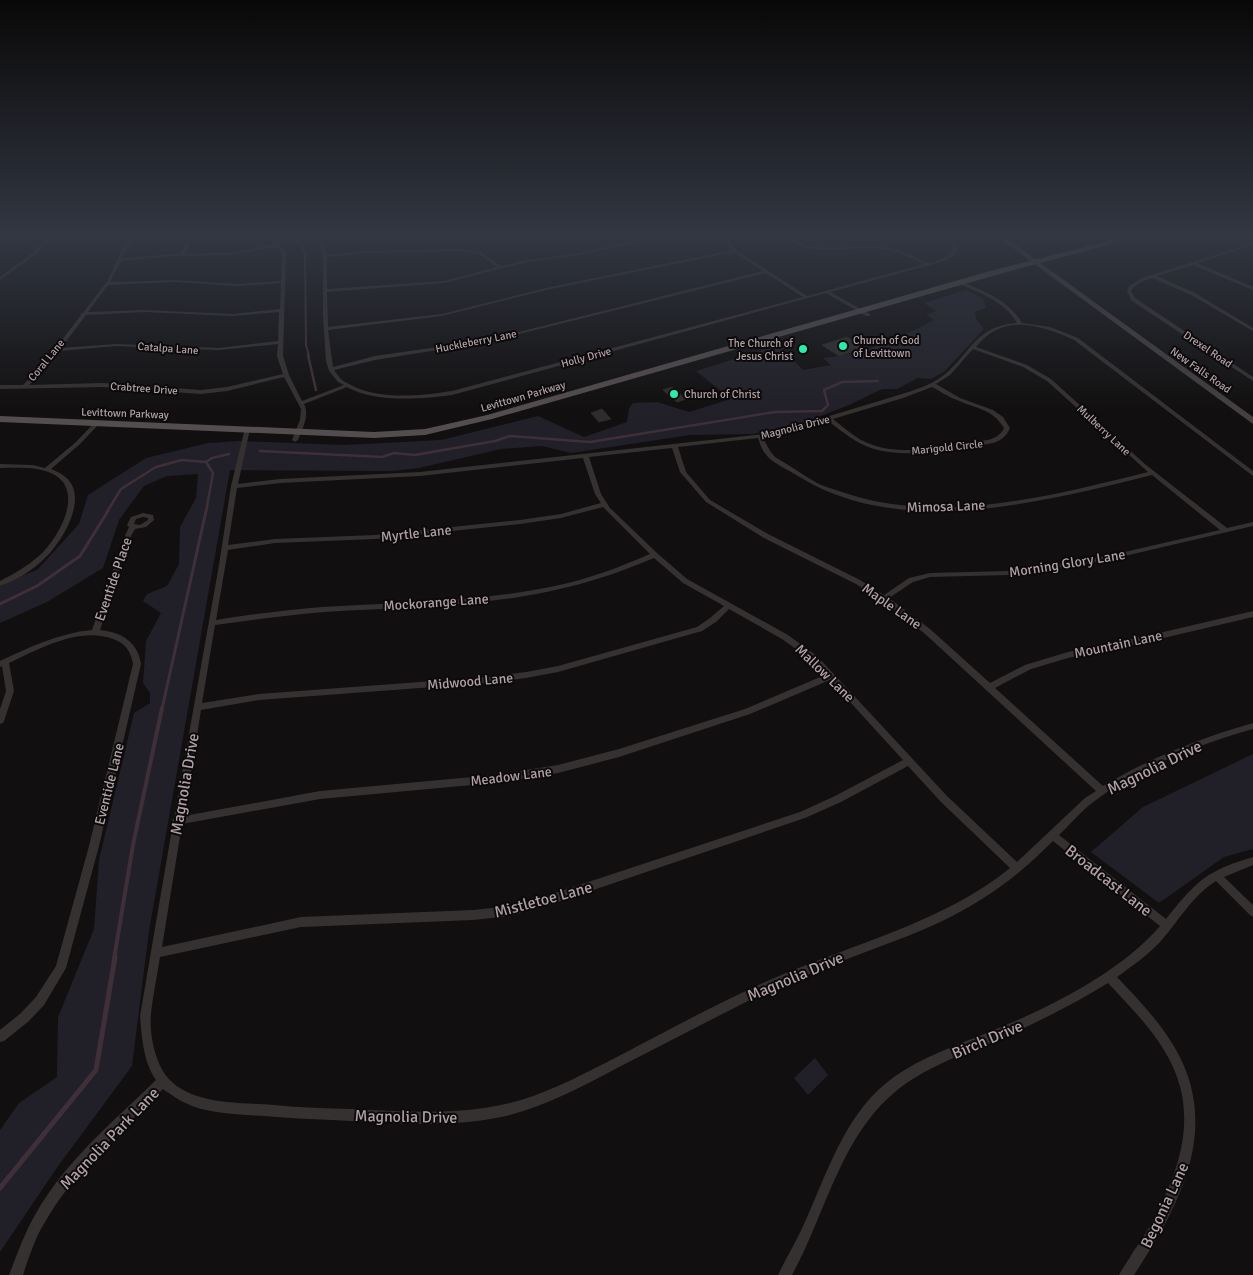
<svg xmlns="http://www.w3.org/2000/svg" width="1253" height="1275" font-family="Signika,sans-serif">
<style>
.green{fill:#212028}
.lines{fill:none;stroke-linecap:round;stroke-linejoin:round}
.stream-far4{stroke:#3f2f38;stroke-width:2}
.stream-far3{stroke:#3f2f38;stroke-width:2.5}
.stream-far2{stroke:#3f2f38;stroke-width:3}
.stream-far1{stroke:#3f2f38;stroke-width:4}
.stream{stroke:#3f2f38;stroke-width:5}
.building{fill:#302c2d;stroke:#2d2929}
.minor{fill:#363131;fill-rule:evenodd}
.secondary{fill:#453f40;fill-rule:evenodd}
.primary{fill:#544d4e;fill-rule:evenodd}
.poi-dot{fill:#2eeaab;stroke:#0c0a0a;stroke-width:2}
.labels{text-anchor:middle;stroke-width:4;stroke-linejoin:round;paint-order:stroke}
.far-poi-label{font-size:11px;fill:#b1a1a6;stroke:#0c0a0a;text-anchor:start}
.far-street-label{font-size:11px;fill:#b1a1a6;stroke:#0c0a0a}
.street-label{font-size:14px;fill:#b1a1a6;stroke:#0c0a0a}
.near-street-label{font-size:16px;fill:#b1a1a6;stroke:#0c0a0a}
</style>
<rect width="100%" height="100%" fill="#110f0f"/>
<g class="green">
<path d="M966,290L983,298L986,308L975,312L976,319L984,329L944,372L931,379L918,378L897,389H882L849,405L803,423L753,434L690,435L571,453L542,446L501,449L419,468L393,471L230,470L149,931L132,1066L56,1169L0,1252V1130L19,1103L57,1077L58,1017L94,929L99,860L134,713L150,703V693L143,683L146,641L161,613L143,601L147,594L167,586L179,564L180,527L196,498L198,474L167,476L144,486L119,520L103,568L47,602L0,623V586L38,569L79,524L88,495L146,458L208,443L239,441L344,445L441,440L538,416L584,437L627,422L629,408L633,403L657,402L689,412L731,399L696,371L779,345L803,370L831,365L823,358C863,355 898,339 934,320L926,315L936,311L924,303Z"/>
<path d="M1253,754V849L1224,857L1159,903L1091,852L1143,807Z"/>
<path d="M815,1058L828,1075L808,1095L794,1078Z"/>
</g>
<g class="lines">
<path class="stream-far4" d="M292,233L302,246L305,254L306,345L309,356"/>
<g class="stream-far3">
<path d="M308,355L316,390"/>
<path d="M260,451L382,457L394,453L415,455L495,441L510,436L590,442L775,412L822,411L828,405L824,390L842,382L878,381"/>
<path d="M206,462L212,458L229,454"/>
<path d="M107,512L121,489L156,467L182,460L206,462L213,473L206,512"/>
</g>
<g class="stream-far2">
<path d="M0,604L37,586L80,556L108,511"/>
<path d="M162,709L206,511"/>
</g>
<path class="stream-far1" d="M114,959L133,845L162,708"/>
<path class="stream" d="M0,1188L96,1070L115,957"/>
</g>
<g class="building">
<path d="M847,337L864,348L839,356L822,345Z"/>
<path d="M672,387L686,399L677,402L663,390Z"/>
<path d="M602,409L611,419L599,422L591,413Z"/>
</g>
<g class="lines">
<g class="minor">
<path d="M50,233H54L36,254L0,280V277L34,252Z"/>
<path d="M132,233H136L122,258L180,254L191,233H195L184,254L229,253L275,244L267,233H271L286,253L283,356L289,375L302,401L344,385L338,382L329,371L326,361L323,315V256L320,245L311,233H315L324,245L327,255L367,251L463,249L481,252L501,266L527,260L574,254L638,240L656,233H662L639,242L574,256L527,262L444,283L327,292L328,327L442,314L546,288L732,250L726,242L723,233H727L730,242L736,250L807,296L924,264C911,258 898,251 884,249C857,245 815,257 791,242C788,240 786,236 783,233H788C813,258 854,242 885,247C894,249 903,252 911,255C917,257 924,263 929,263C937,262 945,257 951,254C955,242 948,241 940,233C947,233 956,240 957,247C957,250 955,253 954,256L941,262L830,292L870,314V316H866L826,293L452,395C422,399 374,403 347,387L304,404C310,416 302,429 298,440L295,442L292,440L300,420L301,409L284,377L227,391L201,394L103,387L0,389V385H23L43,365L81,315V313H83L108,280L120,253ZM277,247L282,253L281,281L238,284L176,280L110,282L121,261L171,256L229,255ZM463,251L479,254L497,267L444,281L327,289V257L367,253ZM734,252L763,271L487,340L375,356L333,367L328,330L442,316L546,290ZM766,273L803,297L452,391C421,396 378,400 351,385C348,383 344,382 341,379C338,376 336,373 334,370L375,360L487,342ZM176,282L238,286L281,283L280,309L233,314L144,310L88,312L108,285ZM144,312L233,316L279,312L278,341L219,348L116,344L61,348L86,315ZM278,344L277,356L283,374L227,387L201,390L103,383L29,385L47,367L59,351L116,346L219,350Z"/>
<path d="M1138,235L1159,240L1160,241L1158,242L1137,237V235Z"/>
<path d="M1253,243V245L1197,263L1253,287V290L1193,265L1157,276L1195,293L1253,328V331L1191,295L1152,278C1145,280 1135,284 1131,291L1135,298L1253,377V381L1138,305L1131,300L1127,291L1129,286L1142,278Z"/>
<path d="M958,281C964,282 968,284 974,287C993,295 1011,304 1022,323L1050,327L1078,338L1253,471V476L1074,340C1051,329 1018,317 994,331C987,335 981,341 976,347L1027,365L1051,379L1146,465L1227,528L1253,522V526L1116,558L1077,565L1008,575L930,577L913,582L889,598L930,629L990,683L1025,665L1068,652L1155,634L1253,611V617L1155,640L1068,658L1031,669L995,688L1103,786C1150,758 1200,738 1253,723V729C1197,745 1139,767 1092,803C1080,812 1070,825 1059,835L1166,919C1177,905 1189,890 1203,879C1218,868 1236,862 1253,857V865L1224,877L1253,905V917L1250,915L1216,881C1192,896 1178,922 1160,942C1147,956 1132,966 1117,977C1138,999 1160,1022 1175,1048C1222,1129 1179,1206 1134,1275H1119C1123,1267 1129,1260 1133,1252C1141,1241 1149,1229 1155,1216C1182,1165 1198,1111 1168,1057C1153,1029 1129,1006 1108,983C1077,1002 1044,1019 1011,1034C955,1059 905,1070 867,1122C834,1166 819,1226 792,1275H778C786,1258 796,1242 804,1224C826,1176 843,1119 885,1084C914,1060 952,1047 987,1033C1044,1010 1119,974 1160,926L1053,841C1031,863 1008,883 982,899C945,923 903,938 863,953C823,968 784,983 746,1002C704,1023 663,1045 621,1066C584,1086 546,1106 506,1116C449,1129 389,1123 332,1120C309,1119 286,1118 264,1116C243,1115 222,1114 201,1109C187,1105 175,1098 163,1089C121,1131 75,1170 45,1222C35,1238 29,1257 23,1275H9C17,1255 24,1234 35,1215C65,1161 113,1122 156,1080C143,1061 142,1038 140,1016L173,823L172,821L174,818L219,565L231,486L245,428L247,427L250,429L238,484L280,479L420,472L773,433L899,395C915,390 931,385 944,375C972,352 975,326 1017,323C1004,301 980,293 958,283ZM973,349L1023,367L1047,381L1148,472C1051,496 939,526 842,492C834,489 825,487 817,483C803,475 789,465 775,457L770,451L763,438L786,433L828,421C843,432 855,443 874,449C905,458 939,451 970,446C980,445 991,445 1000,440C1005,437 1008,433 1010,428L1003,417L993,410L960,398L936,384L950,375ZM932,387C940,391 948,397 957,400C976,409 992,408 1004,428C1001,435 995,438 988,440C948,445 899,460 861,440C851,434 842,426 833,419L903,398ZM758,438C760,443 761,448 764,452C771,463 787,469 798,476C900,540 1043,502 1152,475L1220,530L1116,554L1077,561L1008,571L930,573L909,578L884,595L860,580L768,534L710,500L686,472L678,447ZM672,448L680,472L706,502L764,538L856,584L881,600L924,633L1096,791L1085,798L1017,862L947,796L817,656L788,635L687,579L657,553L610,508L601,494L589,457ZM583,458L595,494L601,503L561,514L520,520L375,535L275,539L228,545L237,488L280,483L420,476ZM603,507L650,554C622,566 594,577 564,584C485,602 403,602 322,607C287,610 252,614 216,620L228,550L275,543L375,539L520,524L561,518ZM654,558L683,583L724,606L710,618L697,627L558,666L526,672L487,677L259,694L202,703L215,625C252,620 288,615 325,612C405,607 486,607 564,588C595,581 625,570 654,558ZM729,609L782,639L811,660L825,675L745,709L619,749L558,765L494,775L320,791L184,816L201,710L259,700L487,683L526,678L558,672L702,631L716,622ZM830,680L903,760L835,796L800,812L558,892L510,906L473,910L301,917L162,947L182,824L320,799L494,783L558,773L619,757L750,714ZM908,766L941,802L1010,868C942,923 852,944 772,979C719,1002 667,1031 615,1058C585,1073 554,1090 521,1100C467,1116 408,1112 352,1109C326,1108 300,1108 274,1105C249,1103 222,1104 197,1096C188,1093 178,1088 171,1081C155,1066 149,1034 151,1013C153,995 157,976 160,957L301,927L473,920L510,916L558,902L805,818L841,802Z"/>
<path d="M97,421L100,423L99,424L80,444L51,469C59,472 68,477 72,485C83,507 61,543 45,558C33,570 16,581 0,586V581C14,574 27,566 39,556C58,539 86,491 53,474C37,466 17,468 0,468V464L33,465L45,468L76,442L95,422Z"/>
<path d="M143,513L153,515L154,520L146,527L135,529L131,536L100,630C121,632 138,642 141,664L99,846L66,968L44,1005L29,1021L4,1041L0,1042V1030L21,1013L36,997L56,966L89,846L133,664C131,651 125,643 113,639C80,626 38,649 9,663L14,691L4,721L3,723L0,724V709L6,691L2,666L0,667V661C30,647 59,633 92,630L125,536L129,527L127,525L131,517ZM143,517L148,518V520L140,525L134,524L136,519Z"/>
</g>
<path class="secondary" d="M992,233H999L1253,417V424Z"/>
<path class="primary" d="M1140,233H1152L996,275L492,419L425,435L374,438L0,422V416L374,432L425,429L487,415L990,271Z"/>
</g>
<linearGradient id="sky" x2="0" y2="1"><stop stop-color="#090808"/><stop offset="0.57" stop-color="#323742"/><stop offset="1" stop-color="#323742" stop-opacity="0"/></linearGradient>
<rect width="1253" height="412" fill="url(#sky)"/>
<g class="poi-dot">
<circle cx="843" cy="346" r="5"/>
<circle cx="803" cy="349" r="5"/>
<circle cx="674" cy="394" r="5"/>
</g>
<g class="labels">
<g class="far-poi-label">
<text x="853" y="344">Church of God<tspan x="853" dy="13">of Levittown</tspan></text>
<text x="793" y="347" text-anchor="end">The Church of<tspan x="793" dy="13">Jesus Christ</tspan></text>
<text x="684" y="398">Church of Christ</text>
</g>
<g class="far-street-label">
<text transform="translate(476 341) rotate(-11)" y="4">Huckleberry Lane</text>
<text transform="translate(168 348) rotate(4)" y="4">Catalpa Lane</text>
<text transform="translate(1208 349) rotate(34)" y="4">Drexel Road</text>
<text transform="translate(586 357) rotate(-15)" y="4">Holly Drive</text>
<text transform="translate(46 360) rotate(-51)" y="4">Coral Lane</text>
<text transform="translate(1201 370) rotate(35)" y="4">New Falls Road</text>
<text transform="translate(144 388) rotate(4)" y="4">Crabtree Drive</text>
<text transform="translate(523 396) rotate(-16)" y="4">Levittown Parkway</text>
<text transform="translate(125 413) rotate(2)" y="4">Levittown Parkway</text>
<text transform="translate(795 427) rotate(-14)" y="4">Magnolia Drive</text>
<text transform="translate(1104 430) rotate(43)" y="4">Mulberry Lane</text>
<text transform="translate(947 447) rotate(-6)" y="4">Marigold Circle</text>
</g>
<g class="street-label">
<text transform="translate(946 506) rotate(-2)" y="5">Mimosa Lane</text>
<text transform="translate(416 533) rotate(-6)" y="5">Myrtle Lane</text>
<text transform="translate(1067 563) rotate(-9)" y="5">Morning Glory Lane</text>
<text transform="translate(113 579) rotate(-71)" y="5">Eventide Place</text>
<text transform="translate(436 602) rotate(-4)" y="5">Mockorange Lane</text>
<text transform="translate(892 606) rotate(35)" y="5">Maple Lane</text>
<text transform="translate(1118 644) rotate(-12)" y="5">Mountain Lane</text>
<text transform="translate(825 673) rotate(44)" y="5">Mallow Lane</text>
<text transform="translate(470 681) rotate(-5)" y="5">Midwood Lane</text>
<text transform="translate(511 776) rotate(-7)" y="5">Meadow Lane</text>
<text transform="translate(109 784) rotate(-76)" y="5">Eventide Lane</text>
</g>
<g class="near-street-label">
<text transform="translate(1154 767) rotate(-26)" y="6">Magnolia Drive</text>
<text transform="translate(184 784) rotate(-80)" y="6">Magnolia Drive</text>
<text transform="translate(1109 880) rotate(38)" y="6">Broadcast Lane</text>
<text transform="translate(543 899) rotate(-15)" y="6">Mistletoe Lane</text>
<text transform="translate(795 976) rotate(-23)" y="6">Magnolia Drive</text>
<text transform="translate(987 1039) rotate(-23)" y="6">Birch Drive</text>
<text transform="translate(406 1116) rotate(1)" y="6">Magnolia Drive</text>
<text transform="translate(109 1138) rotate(-46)" y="6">Magnolia Park Lane</text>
<text transform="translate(1164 1205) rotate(-65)" y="6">Begonia Lane</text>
</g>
</g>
</svg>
